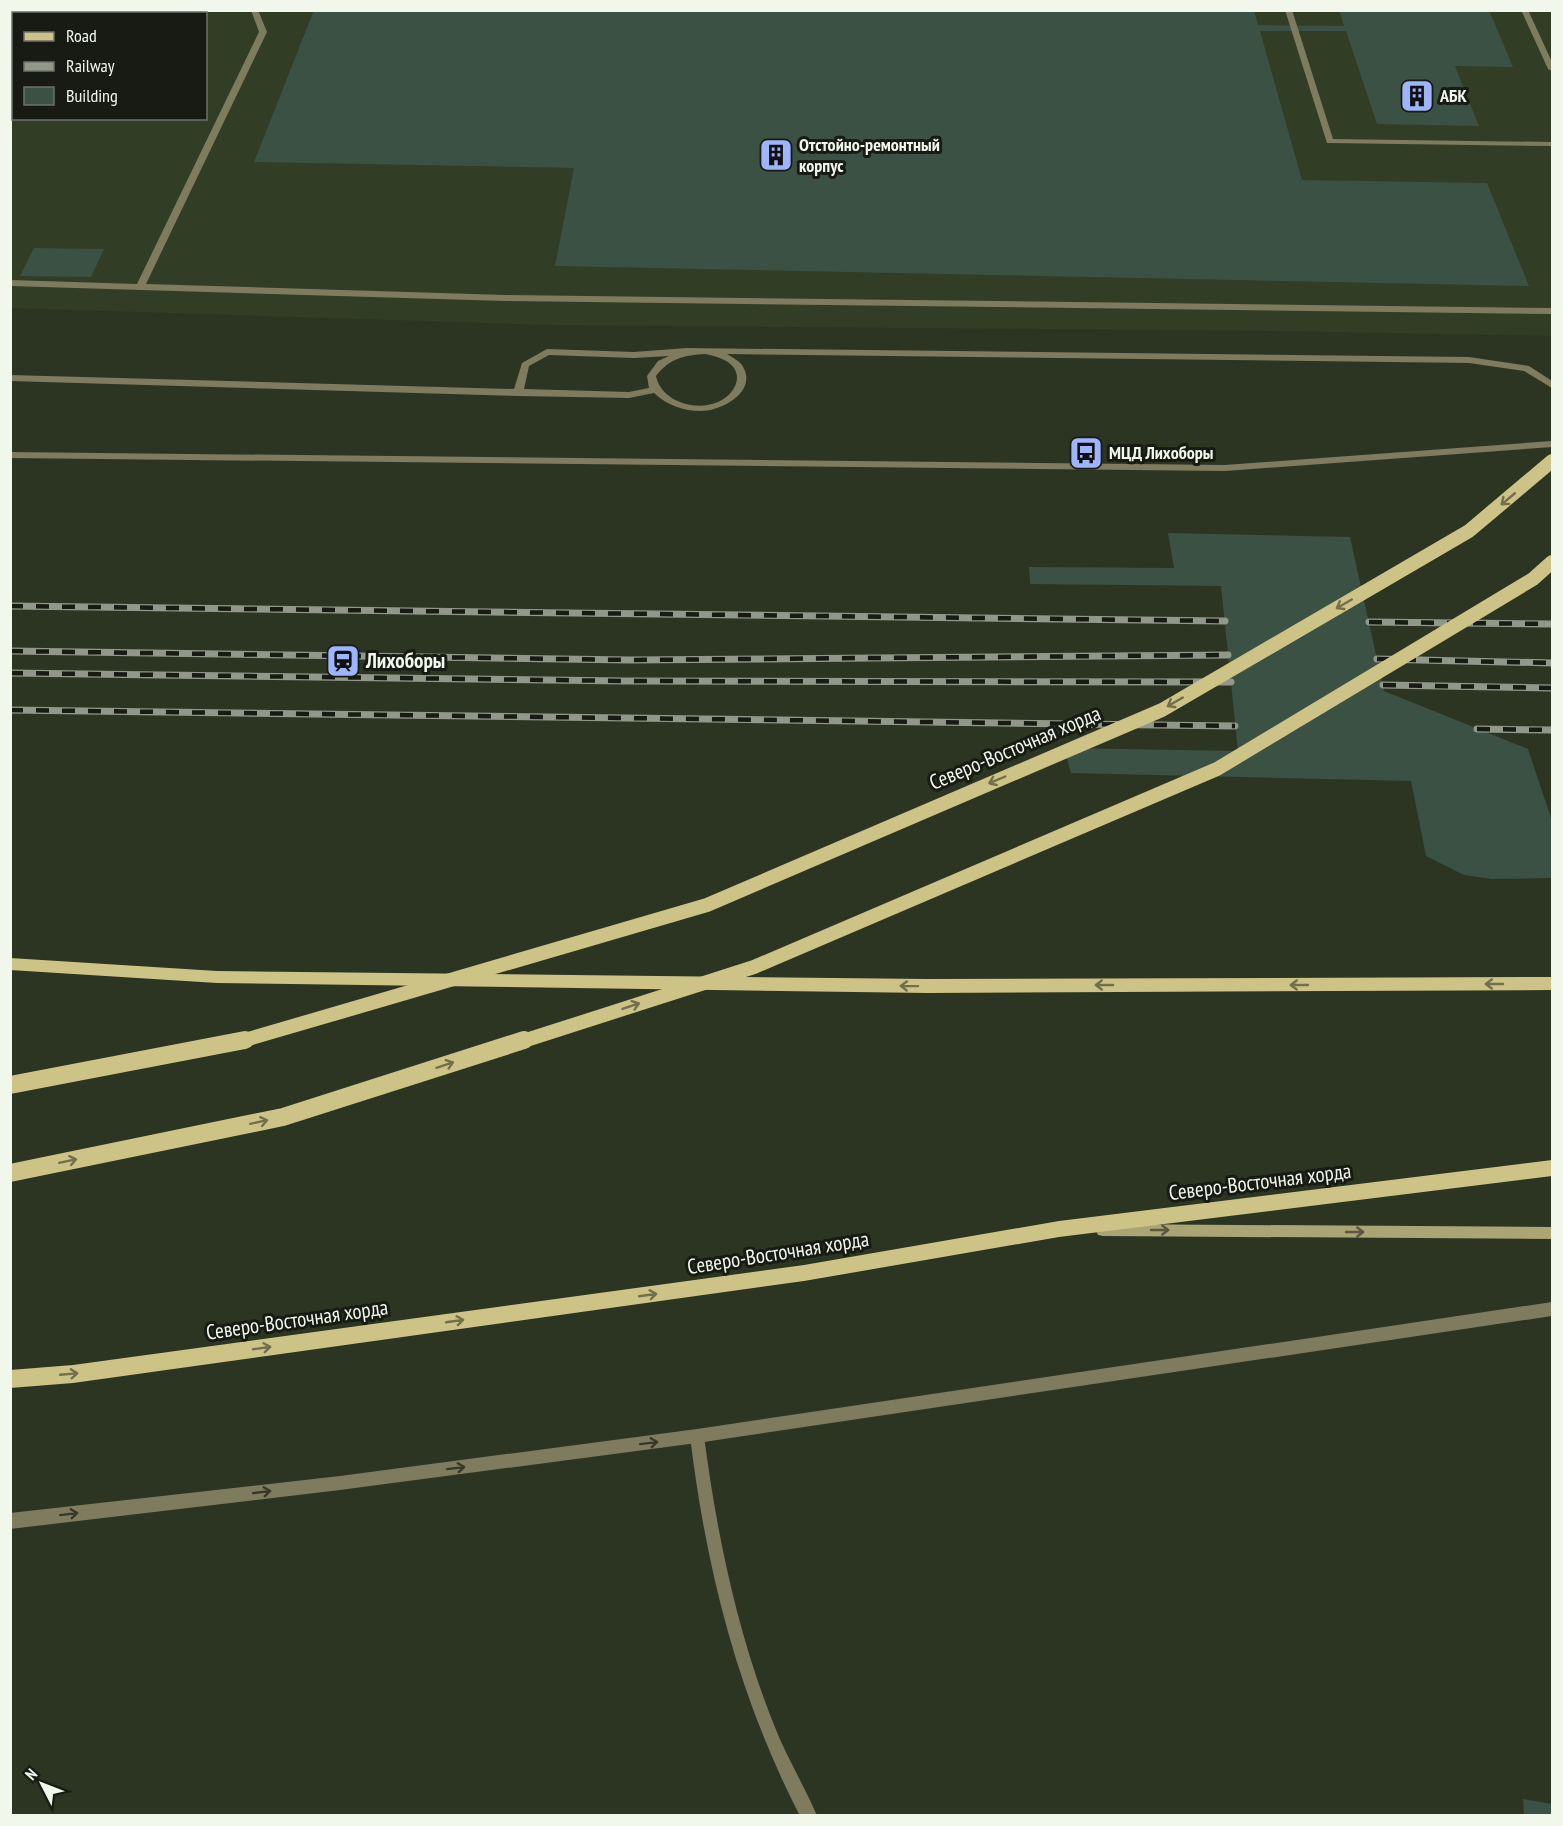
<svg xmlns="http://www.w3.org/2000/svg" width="1563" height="1826" font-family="'PT Sans Narrow',sans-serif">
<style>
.built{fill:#313d24;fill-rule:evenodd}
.building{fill:#3b5143}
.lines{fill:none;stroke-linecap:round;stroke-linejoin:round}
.service{fill:#7f7b5e;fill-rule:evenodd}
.tertiary{fill:#7f7b5e;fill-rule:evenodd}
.secondary{fill:#aba475;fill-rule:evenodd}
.primary{fill:#cdc386;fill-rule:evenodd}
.rail-casing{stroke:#919889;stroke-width:7}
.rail{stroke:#171b13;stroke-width:4.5;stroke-dasharray:13;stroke-linecap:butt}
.primary-bridge-far1{stroke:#cdc386;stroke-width:14}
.primary-bridge{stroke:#cdc386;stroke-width:18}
.oneway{stroke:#726f4c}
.oneway2{stroke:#5a593f}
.oneway3{stroke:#36382a}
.labels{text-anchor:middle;stroke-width:6;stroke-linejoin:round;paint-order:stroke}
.far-poi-label{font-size:18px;font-weight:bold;fill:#f1f7eb;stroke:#171b13;text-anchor:start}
.poi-label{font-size:21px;font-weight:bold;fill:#f1f7eb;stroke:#171b13;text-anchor:start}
.street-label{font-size:21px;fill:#f1f7eb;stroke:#171b13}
</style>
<rect width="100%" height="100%" fill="#2c3522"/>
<path class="built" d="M11,11H1552V336L1275,331L546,325L11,308ZM14,14H206V118H14Z"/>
<g class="building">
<path d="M314,10H1254L1258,25L1344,26L1339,10H1489L1513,67L1455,66L1479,126L1377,124L1346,31H1260L1302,180L1487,183L1529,286L555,266L574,168L254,162Z"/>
<path d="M34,248L104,249L91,277L20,276Z"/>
<path d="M1168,533L1350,537L1384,691L1528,749L1552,821V878L1492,879L1464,875L1426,856L1411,781L1071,773L1064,748L1238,751L1221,586L1030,584L1029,567L1174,568Z"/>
<path d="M1523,1799L1552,1804V1816H1524Z"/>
</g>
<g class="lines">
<g class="service">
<path d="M251,10H258L267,32L146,284L505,295L1552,308V314L505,301L10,286V280L137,284L259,32Z"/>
<path d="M1285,10H1292L1333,139L1552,142V146L1327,143Z"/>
<path d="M1521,10H1528L1552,62V71L1548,69Z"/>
<path d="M687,348L1469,357L1529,366L1552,381V388L1524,371L1469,363L727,354C732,357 739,361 742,365C759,391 722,411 701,411C683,411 667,405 654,393L629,398L518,396L10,381V375L514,389L522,363L547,349L634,352ZM705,354C715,356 728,359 734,368C743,382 730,397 718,402C695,412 661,401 656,376C669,359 684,355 705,354ZM549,355L634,358L669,356L658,361L647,376L649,388L629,392L524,389L529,366Z"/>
<path d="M1552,441V447L1225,471L10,458V452L1225,465Z"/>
<path d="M697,1429L702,1431L704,1436C717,1535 737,1632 774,1725C786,1756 804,1785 817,1816H800C738,1696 706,1569 690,1436L692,1431Z"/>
</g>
<path class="tertiary" d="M1552,1302V1316L697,1443L340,1490L10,1529V1513L340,1476L697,1429Z"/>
<path class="secondary" d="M1103,1224L1552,1227V1239L1103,1236L1098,1235L1096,1230L1098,1225Z"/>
<g class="primary">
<path d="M10,958L217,971L928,979L1552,977V990L928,993L217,983L10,970Z"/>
<path d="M1552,1160V1176L1059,1237L804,1281L73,1383L10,1388V1370L73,1365L804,1265L1059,1221Z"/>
</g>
<g class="rail-casing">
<g id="rail">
<path d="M10,606L1225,621"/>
<path d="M1369,622L1552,624"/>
<path d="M10,651L630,660L1228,655"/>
<path d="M1377,659L1552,663"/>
<path d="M10,673L625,681L1231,682"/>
<path d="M1383,685L1552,688"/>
<path d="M10,710L1235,726"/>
<path d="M1477,729L1552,730"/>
</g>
</g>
<use href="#rail" class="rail"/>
<g class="primary-bridge-far1">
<path d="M238,1042L707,905L1162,710L1469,531L1552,461"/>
<path d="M520,1042L754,967L1217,769L1533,579L1552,562"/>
</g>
<g class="primary-bridge">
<path d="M10,1085L245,1040"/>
<path d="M10,1173L283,1117L524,1040"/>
</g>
</g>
<defs><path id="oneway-shaft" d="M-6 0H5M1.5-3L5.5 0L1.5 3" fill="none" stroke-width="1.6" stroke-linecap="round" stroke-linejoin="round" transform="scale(1.5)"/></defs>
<g class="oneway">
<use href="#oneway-shaft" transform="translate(1508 499) rotate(140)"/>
<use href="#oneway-shaft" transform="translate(1344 604) rotate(150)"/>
<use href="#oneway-shaft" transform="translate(1175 702) rotate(150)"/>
<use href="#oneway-shaft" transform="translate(997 780) rotate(157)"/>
<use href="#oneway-shaft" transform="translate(1494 984) rotate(180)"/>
<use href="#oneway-shaft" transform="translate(1104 985) rotate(180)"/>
<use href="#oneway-shaft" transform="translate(1299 985) rotate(180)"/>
<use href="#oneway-shaft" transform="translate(909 986) rotate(-179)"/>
<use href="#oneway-shaft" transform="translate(631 1006) rotate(-18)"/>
<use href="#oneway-shaft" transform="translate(445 1065) rotate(-18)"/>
<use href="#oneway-shaft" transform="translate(259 1122) rotate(-12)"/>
<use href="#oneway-shaft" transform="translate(68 1161) rotate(-12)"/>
<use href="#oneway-shaft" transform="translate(648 1295) rotate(-8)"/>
<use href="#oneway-shaft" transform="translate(455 1321) rotate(-8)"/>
<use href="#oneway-shaft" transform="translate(262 1348) rotate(-8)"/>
<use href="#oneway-shaft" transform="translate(69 1374) rotate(-5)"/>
</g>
<g class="oneway2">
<use href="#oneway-shaft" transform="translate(1160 1230)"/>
<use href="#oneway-shaft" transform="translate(1355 1232)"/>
</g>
<g class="oneway3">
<use href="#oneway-shaft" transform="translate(649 1443) rotate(-7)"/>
<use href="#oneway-shaft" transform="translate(456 1468) rotate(-7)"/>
<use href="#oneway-shaft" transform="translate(262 1492) rotate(-7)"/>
<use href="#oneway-shaft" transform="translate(69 1514) rotate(-7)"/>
</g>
<defs>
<g id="building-square" transform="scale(1.725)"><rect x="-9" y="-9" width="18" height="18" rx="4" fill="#9eb4fd" stroke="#171b13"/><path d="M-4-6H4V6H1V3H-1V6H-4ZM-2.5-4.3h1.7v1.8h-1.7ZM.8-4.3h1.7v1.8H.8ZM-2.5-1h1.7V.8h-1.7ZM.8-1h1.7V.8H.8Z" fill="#111"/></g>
<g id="bus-square" transform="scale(1.725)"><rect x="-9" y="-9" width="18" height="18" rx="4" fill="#9eb4fd" stroke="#171b13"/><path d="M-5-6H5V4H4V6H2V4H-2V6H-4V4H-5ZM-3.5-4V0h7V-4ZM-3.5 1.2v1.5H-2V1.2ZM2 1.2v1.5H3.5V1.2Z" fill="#111"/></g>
<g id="station-square" transform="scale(1.725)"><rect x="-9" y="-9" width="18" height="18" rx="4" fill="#9eb4fd" stroke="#171b13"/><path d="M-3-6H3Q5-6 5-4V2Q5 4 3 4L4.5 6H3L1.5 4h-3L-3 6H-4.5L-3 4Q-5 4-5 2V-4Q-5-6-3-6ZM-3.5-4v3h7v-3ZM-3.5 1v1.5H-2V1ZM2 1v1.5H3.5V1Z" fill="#111"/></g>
</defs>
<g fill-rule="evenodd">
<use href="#building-square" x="1417" y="96"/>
<use href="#building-square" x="776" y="155"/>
<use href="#bus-square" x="1086" y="453"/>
<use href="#station-square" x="343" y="661"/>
</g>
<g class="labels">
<g class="far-poi-label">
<text x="1440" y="102">АБК</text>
<text x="799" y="151">Отстойно-ремонтный<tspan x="799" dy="21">корпус</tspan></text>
<text x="1109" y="459">МЦД Лихоборы</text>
</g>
<g class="poi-label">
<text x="366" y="668">Лихоборы</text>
</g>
<g class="street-label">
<text transform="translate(1015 748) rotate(-23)" y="7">Северо-Восточная хорда</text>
<text transform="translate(1260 1182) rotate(-7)" y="7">Северо-Восточная хорда</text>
<text transform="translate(778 1253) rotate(-9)" y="7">Северо-Восточная хорда</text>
<text transform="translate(297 1320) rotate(-8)" y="7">Северо-Восточная хорда</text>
</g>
</g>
<rect width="1563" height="1826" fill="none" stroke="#f1f7eb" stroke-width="24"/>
<rect x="12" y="12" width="195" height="108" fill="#171b13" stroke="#6e7369" stroke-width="1.5"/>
<rect x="24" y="32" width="30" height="9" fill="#cdc386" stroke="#6e7369" stroke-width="1.5"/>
<text x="66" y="42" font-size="18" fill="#f1f7eb">Road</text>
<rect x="24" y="62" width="30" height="9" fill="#919889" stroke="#6e7369" stroke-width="1.5"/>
<text x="66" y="72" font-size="18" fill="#f1f7eb">Railway</text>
<rect x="24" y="87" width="30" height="18" fill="#3b5143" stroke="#6e7369" stroke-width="1.5"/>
<text x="66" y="102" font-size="18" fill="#f1f7eb">Building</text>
<g transform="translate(42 1784) rotate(312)" stroke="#171b13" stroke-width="4.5" paint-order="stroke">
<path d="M0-4.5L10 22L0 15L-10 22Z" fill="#f1f7eb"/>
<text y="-9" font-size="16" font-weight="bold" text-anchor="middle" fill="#f1f7eb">N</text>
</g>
</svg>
